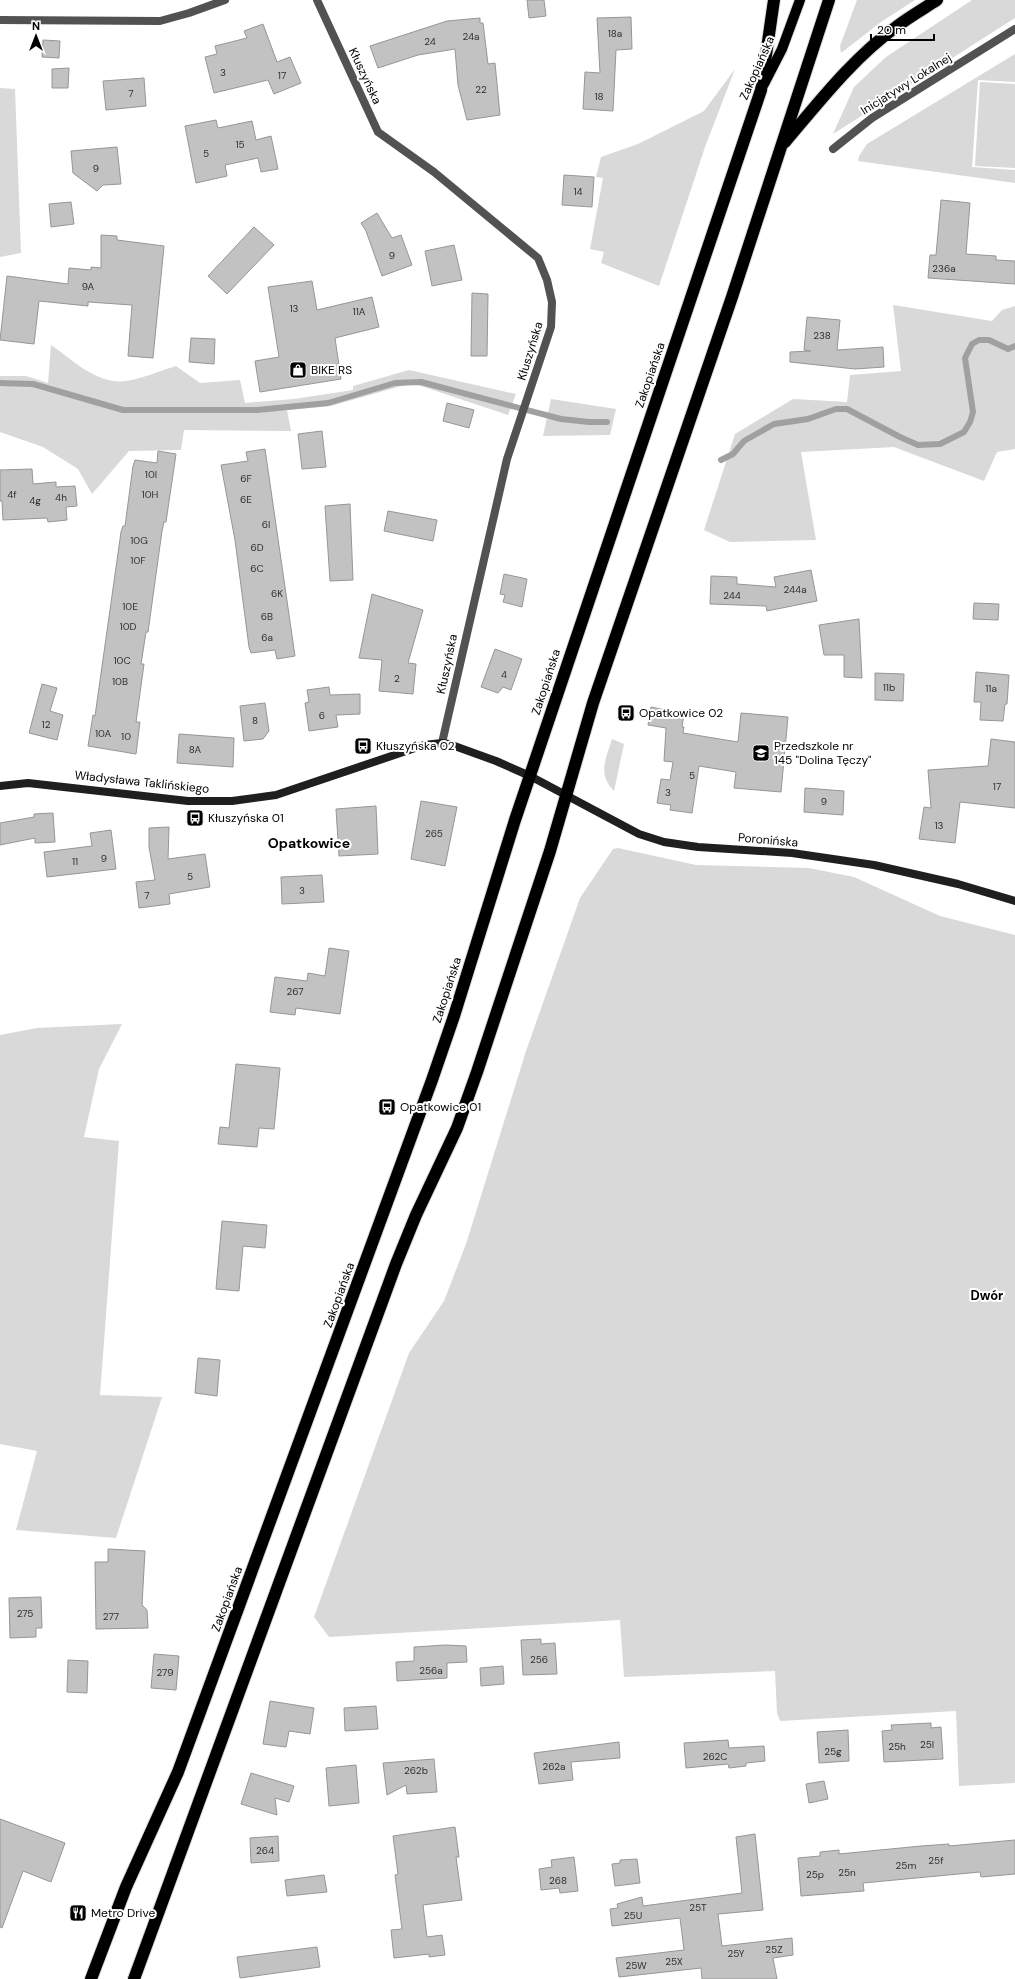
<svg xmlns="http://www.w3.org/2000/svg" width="1015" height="1979" font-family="'DM Sans',sans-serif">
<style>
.green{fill:#d9d9d9}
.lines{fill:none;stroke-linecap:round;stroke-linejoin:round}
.stream{stroke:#a0a0a0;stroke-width:6}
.building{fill:#c2c2c2;stroke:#969696}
.primary-casing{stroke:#dbdbdb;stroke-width:12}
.highway-casing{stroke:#dbdbdb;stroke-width:14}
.street{stroke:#525252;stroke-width:8}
.secondary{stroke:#1f1f1f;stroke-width:8}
.primary{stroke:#000;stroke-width:10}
.highway{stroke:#000;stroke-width:12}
.labels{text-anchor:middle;stroke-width:4;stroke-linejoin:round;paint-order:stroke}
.number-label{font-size:10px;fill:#303030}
.street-label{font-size:12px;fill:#000;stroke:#fff}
.poi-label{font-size:12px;fill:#000;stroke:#fff;text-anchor:start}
.neighbourhood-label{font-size:13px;font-weight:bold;fill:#000;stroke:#fff}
.quarter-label{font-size:14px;font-weight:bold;fill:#000;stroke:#fff}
</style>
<rect width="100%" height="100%" fill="#fff"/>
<g class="green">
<path d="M857,0H915L881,22L841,53L840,46Z"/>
<path d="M972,0H1015V18L833,134L854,87L886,57Z"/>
<path d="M1015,54V82L978,80L972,167L1015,170V183L858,161L859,156L867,144Z"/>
<path d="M735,69L705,147L659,286L601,263L604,252L590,249L603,178L596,177L601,157L638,144L704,111Z"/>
<path d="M980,82L1015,84V168L975,166Z"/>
<path d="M0,88L15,89L21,253L0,257Z"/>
<path d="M893,305L992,321L1002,310L1015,306V449L997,452L984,481L894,447L801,452L816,540L730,542L704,530L735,434L793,399L847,402L850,375L901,371Z"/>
<path d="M51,345C70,358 89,377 113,381C131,384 159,371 176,366L200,383L240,380L245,403L294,399L353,390V386L409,370L516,394L508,415L412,383L331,406L287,410L291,431L184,430L181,450L129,451L92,494L78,469L43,447L0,432V376H26L48,383Z"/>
<path d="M551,399L616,409L610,435L543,436Z"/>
<path d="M612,739L624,744L614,791C597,774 606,759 612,739Z"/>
<path d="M618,848L696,865L809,868L854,877L940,916L1015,935V1783L959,1786L956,1711L780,1721L777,1713L775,1671L624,1677L620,1620L329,1637L314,1617L409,1353L444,1301L466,1244L526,1051L580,898L613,849Z"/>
<path d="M122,1024L99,1069L84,1137L119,1141L100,1395L162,1397L116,1538L16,1530L37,1451L0,1444V1035L37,1028Z"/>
</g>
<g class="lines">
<g class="stream">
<path d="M0,383L33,384L123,410H257L328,403L395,383L421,382L561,419L589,422H607"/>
<path d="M721,460L733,454L744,441L774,424L808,419L836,409H847L900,437L918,445L940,444L964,432L970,422L973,412L965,358L972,344L979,340H989L1008,349L1015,346"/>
</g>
</g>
<g class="building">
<path d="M527,0H544L546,16L529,18Z"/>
<path d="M631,17L632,49L616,50L613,111L583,109L585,72L600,73L597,18Z"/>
<path d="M480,18V23H483L488,64L495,63L500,115L467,120L458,85L455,49L418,55L378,68L370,46L447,21Z"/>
<path d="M263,24L277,62L290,57L301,83L274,94L268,80L214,93L205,57L217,54L215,46L247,38L244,31Z"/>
<path d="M43,40L60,41L59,58L42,57Z"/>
<path d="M69,68L68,88H52V69Z"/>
<path d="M144,78L146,106L106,110L103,81Z"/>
<path d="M216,120L218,128L252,121L256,140L271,136L278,169L261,172L258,158L225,165L227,176L196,183L185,126Z"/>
<path d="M117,147L121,184L103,185L97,191L73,173L71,151Z"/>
<path d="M564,175L594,177L592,207L562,205Z"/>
<path d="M941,200L970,203L966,254L996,256V260L1015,261V284L928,278L930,255H936Z"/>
<path d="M71,202L74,224L51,227L49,204Z"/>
<path d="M377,213L392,238L401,235L412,265L382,276L366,231L361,223Z"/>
<path d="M254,227L274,245L227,294L208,276Z"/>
<path d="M101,235L117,236V240L164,246L153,358L128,356L132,305L88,302V306L39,301L34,344L0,340L7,276L68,284L69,268L91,270V267L101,268Z"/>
<path d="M454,245L462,280L432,286L425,251Z"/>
<path d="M312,281L317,310L372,297L379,327L335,338L341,379L260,392L255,361L279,357L268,287Z"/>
<path d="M472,293L488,294L487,356H471Z"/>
<path d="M807,317L840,320L837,350L883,347L884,367L855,369L790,362V352L811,351L804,350Z"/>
<path d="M191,338L215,339L214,364L189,362Z"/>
<path d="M447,403L474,410L469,428L443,421Z"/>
<path d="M322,431L326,467L302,469L298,434Z"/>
<path d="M265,449L295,656L277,659L275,650L251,653L249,647L235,540L221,465L248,461L246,452Z"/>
<path d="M158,451L176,454L166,522H164L162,531L148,632H146L141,664H144L136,722H140L136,754L88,746L93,715L95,716L121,532L123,526H125L133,466L135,460L157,463Z"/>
<path d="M32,469L33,484L56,482V487L75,486L77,506L66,507L67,520L48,522L47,518L3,520L2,501H0V470Z"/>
<path d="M350,504L353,580L330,581L325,506Z"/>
<path d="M388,511L437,520L433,541L384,531Z"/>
<path d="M811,570L817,601L767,611L766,606L710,604L711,576L737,577V584L776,587L774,577Z"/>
<path d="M504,574L527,579L522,607L503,602L505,595L500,594Z"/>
<path d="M372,594L423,610L408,663L416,664L413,694L379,691L382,660L359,658Z"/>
<path d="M974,603L999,604L998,620L973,619Z"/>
<path d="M859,619L862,678L844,677V655H824L819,625Z"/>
<path d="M495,649L522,659L511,690L503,687L498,693L481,687Z"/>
<path d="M976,672L1009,675L1007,704H1005L1003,721L980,720L981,702H974Z"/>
<path d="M875,673L904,674L903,701L875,700Z"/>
<path d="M42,684L57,688L50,711L63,715L57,740L29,733Z"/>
<path d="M329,687L330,695L360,694V714L336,715L338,727L309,731L305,703L309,702L307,690Z"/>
<path d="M265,703L269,731L263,739L244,741L240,706Z"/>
<path d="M651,707L684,714L682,727H684L683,733L738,742L741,713L788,717L781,792L734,788L736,772L699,766L692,813L670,810L671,805L657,803L661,779L670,780L673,762L664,761L666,728L648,725Z"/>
<path d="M179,734L234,738L233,767L177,763Z"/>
<path d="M991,739L1015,742V808L960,802L955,843L919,839L924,807L931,808L928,770L988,766Z"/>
<path d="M805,788L844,791L843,815L804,812Z"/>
<path d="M421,801L457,807L445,866L411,859Z"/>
<path d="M376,806L378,854L339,856L336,809Z"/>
<path d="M53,813L55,842L35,843V838L0,845V823L34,817V814Z"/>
<path d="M169,827L168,859L205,854L210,887L169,894L170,904L139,908L136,882L155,880L149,847V828Z"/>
<path d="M111,830L116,869L47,877L44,852L92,846L90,833Z"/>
<path d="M322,875L324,902L282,904L281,877Z"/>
<path d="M329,948L349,951L340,1014L296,1008L295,1015L270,1012L275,977L307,981L308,973L325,976Z"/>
<path d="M236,1064L280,1068L274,1129L259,1128L257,1147L218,1144L220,1127L229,1128Z"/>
<path d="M222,1221L267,1225L265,1248L243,1246L239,1291L216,1289Z"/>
<path d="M198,1358L220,1360L217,1396L195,1393Z"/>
<path d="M108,1549L145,1551L142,1605L147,1610L148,1628L96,1629L95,1562H108Z"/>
<path d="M41,1597L42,1628H36V1637L10,1638L9,1598Z"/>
<path d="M541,1639V1644L555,1643L557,1674L523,1675L521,1640Z"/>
<path d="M446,1645L466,1646L467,1662L447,1663V1678L397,1681L396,1662L414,1661V1647Z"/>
<path d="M154,1654L179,1656L176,1690L151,1688Z"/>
<path d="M68,1660L88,1661L87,1693L67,1692Z"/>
<path d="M503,1666L504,1684L481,1686L480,1668Z"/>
<path d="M270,1701L314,1708L310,1734L289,1731L286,1747L263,1744Z"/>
<path d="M376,1706L378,1729L345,1731L344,1708Z"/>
<path d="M931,1723V1728L941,1727L943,1759L884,1762L882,1731L892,1730L891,1725Z"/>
<path d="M848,1730L849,1761L819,1763L817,1732Z"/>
<path d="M728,1740L729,1748L764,1746L765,1761L746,1763V1766L729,1768L728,1764L686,1768L684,1743Z"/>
<path d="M619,1742L620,1758L571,1762L573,1780L539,1784L534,1753Z"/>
<path d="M434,1759L437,1792L407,1794L406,1785L387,1795L383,1763Z"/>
<path d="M356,1765L359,1803L329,1806L326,1768Z"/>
<path d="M251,1773L294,1786L289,1802L275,1798L277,1815L241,1804Z"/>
<path d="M824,1781L828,1799L809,1803L806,1784Z"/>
<path d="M0,1819L65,1843L51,1882L23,1871L2,1928L0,1927Z"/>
<path d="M455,1827L459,1857H456L462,1900L423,1905L427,1937L442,1935L445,1955L429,1957V1954L394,1958L391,1930L402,1929L395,1875L398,1874L393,1836Z"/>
<path d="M755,1834L763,1910L718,1914L722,1946L792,1938L793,1955L773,1958L777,1979H702L701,1968L619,1977L616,1958L684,1950L680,1918L612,1926L610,1909L618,1908L617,1904L642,1897L643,1906L742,1893L736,1837Z"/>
<path d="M278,1836L279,1861L251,1863L250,1838Z"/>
<path d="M1015,1840V1874L981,1877L980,1872L863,1883L864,1891L801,1896L798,1858L820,1856V1852L839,1850V1854L921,1846L949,1844V1846Z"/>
<path d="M574,1857L578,1891L560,1893L559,1888L541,1890L539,1869L552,1867L551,1860Z"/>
<path d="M637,1859L640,1883L615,1886L612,1864L620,1863V1860Z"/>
<path d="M324,1875L327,1892L287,1896L285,1880Z"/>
<path d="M317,1947L320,1967L240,1978L237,1957Z"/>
</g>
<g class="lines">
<g class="primary-casing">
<path id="primary" d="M764,84L782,49L800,0"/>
</g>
<g class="highway-casing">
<g id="highway">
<path d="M785,142C819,102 853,58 896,27C909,17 923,9 937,0"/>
<path d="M91,1979L126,1887L178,1772L432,1080L454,1016L515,820L761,90L774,0"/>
<path d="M134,1979L396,1264L416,1215L457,1128L477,1072L550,851L593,703L732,297L829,0"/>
</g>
</g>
<g class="street">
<path d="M317,0L378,132L434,172L538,258L547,280L552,302L551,327L507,459L442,743"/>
<path d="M0,20L160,21L189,13L225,0"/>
<path d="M833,149L872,118L1015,29"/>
</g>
<path class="secondary" d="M0,786L28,783L188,801H232L276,795L424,745L442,743L449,744L496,761L530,776L639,834L664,842L698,847L792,853L874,865L958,884L1015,901"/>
<use href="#primary" class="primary"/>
<use href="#highway" class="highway"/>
</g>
<defs>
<g id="shop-square" transform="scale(0.9)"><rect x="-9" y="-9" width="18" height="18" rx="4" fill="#000" stroke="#fff"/><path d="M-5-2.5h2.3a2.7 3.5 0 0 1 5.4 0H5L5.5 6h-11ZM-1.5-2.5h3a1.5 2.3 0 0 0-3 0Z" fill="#fff"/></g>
<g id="bus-square" transform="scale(0.9)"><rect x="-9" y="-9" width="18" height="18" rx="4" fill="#000" stroke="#fff"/><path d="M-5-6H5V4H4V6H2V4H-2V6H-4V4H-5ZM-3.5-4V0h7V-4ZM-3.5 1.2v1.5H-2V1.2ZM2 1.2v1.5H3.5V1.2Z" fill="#fff"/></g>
<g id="school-square" transform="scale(0.9)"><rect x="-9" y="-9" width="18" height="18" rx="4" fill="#000" stroke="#fff"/><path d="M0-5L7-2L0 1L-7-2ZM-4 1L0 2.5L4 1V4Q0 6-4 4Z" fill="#fff"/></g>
<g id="restaurant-square" transform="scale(0.9)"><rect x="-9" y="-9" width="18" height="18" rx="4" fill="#000" stroke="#fff"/><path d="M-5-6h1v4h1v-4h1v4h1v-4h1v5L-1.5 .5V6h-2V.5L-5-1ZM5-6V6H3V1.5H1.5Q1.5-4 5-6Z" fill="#fff"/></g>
</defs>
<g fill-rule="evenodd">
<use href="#shop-square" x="298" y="370"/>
<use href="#bus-square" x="626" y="713"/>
<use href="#bus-square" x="363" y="746"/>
<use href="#school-square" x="761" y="753"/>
<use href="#bus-square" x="195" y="818"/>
<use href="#bus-square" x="387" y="1107"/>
<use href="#restaurant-square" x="78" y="1913"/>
</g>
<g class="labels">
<g class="number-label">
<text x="615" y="37">18a</text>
<text x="471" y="40">24a</text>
<text x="430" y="45">24</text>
<text x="223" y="76">3</text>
<text x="282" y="79">17</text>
<text x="481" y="93">22</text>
<text x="131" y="97">7</text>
<text x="599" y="100">18</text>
<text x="240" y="148">15</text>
<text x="206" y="157">5</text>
<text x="96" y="172">9</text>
<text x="578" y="195">14</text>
<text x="392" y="259">9</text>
<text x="944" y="272">236a</text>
<text x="88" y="290">9A</text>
<text x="294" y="312">13</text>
<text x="359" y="315">11A</text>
<text x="822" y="339">238</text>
<text x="151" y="478">10I</text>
<text x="246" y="482">6F</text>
<text x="12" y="498">4f</text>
<text x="150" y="498">10H</text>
<text x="61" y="501">4h</text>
<text x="246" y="503">6E</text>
<text x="35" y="504">4g</text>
<text x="266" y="528">6I</text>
<text x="139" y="544">10G</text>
<text x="257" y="551">6D</text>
<text x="138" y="564">10F</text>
<text x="257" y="572">6C</text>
<text x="795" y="593">244a</text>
<text x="277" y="597">6K</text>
<text x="732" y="599">244</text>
<text x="130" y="610">10E</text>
<text x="267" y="620">6B</text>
<text x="128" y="630">10D</text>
<text x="267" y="641">6a</text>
<text x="122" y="664">10C</text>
<text x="504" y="678">4</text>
<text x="397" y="682">2</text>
<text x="120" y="685">10B</text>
<text x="889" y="691">11b</text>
<text x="991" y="692">11a</text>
<text x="322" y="719">6</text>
<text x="255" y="724">8</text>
<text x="46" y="728">12</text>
<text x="103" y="737">10A</text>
<text x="126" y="740">10</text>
<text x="195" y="753">8A</text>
<text x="692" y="779">5</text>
<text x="997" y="790">17</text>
<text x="668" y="796">3</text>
<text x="824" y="805">9</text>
<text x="939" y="829">13</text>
<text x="434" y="837">265</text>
<text x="104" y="862">9</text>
<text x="75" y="865">11</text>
<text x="190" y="880">5</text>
<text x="302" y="894">3</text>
<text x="147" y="899">7</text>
<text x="295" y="995">267</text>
<text x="25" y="1617">275</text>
<text x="111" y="1620">277</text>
<text x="539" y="1663">256</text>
<text x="431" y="1674">256a</text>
<text x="165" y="1676">279</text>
<text x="927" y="1748">25I</text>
<text x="897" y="1750">25h</text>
<text x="833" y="1755">25g</text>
<text x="715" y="1760">262C</text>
<text x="554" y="1770">262a</text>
<text x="416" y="1774">262b</text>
<text x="265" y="1854">264</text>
<text x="936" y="1864">25f</text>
<text x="906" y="1869">25m</text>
<text x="847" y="1876">25n</text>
<text x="815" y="1878">25p</text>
<text x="558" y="1884">268</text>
<text x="698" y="1911">25T</text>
<text x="633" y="1919">25U</text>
<text x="774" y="1953">25Z</text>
<text x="736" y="1957">25Y</text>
<text x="674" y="1965">25X</text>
<text x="636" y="1969">25W</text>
</g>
<g class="street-label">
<text transform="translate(757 68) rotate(-66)" y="4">Zakopiańska</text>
<text transform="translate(365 76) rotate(65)" y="4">Kłuszyńska</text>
<text transform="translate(906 84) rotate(-32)" y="4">Inicjatywy Lokalnej</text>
<text transform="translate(530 351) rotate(-73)" y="4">Kłuszyńska</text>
<text transform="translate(650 375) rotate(-71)" y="4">Zakopiańska</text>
<text transform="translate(447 664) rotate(-78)" y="4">Kłuszyńska</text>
<text transform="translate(546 682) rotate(-72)" y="4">Zakopiańska</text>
<text transform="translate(142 782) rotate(6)" y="4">Władysława Taklińskiego</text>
<text transform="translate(768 840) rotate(5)" y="4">Poronińska</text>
<text transform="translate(447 990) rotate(-72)" y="4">Zakopiańska</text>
<text transform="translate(339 1295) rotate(-70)" y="4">Zakopiańska</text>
<text transform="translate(227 1599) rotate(-70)" y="4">Zakopiańska</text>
</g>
<g class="poi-label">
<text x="311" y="374">BIKE RS</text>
<text x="639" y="717">Opatkowice 02</text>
<text x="376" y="750">Kłuszyńska 02</text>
<text x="774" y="750">Przedszkole nr<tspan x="774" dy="14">145 "Dolina Tęczy"</tspan></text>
<text x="208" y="822">Kłuszyńska 01</text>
<text x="400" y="1111">Opatkowice 01</text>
<text x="91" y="1917">Metro Drive</text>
</g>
<g class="neighbourhood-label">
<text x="987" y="1300">Dwór</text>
</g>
<g class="quarter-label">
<text x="309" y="848">Opatkowice</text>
</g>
</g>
<g transform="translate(36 36)" stroke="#ffffff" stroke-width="3" paint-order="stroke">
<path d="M0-3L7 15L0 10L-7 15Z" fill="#000000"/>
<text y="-6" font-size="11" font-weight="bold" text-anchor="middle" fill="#000000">N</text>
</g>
<path d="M871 34v6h63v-6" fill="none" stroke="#000000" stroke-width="2"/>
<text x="877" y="34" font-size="12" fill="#000000" stroke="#ffffff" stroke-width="3" paint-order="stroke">20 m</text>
</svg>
